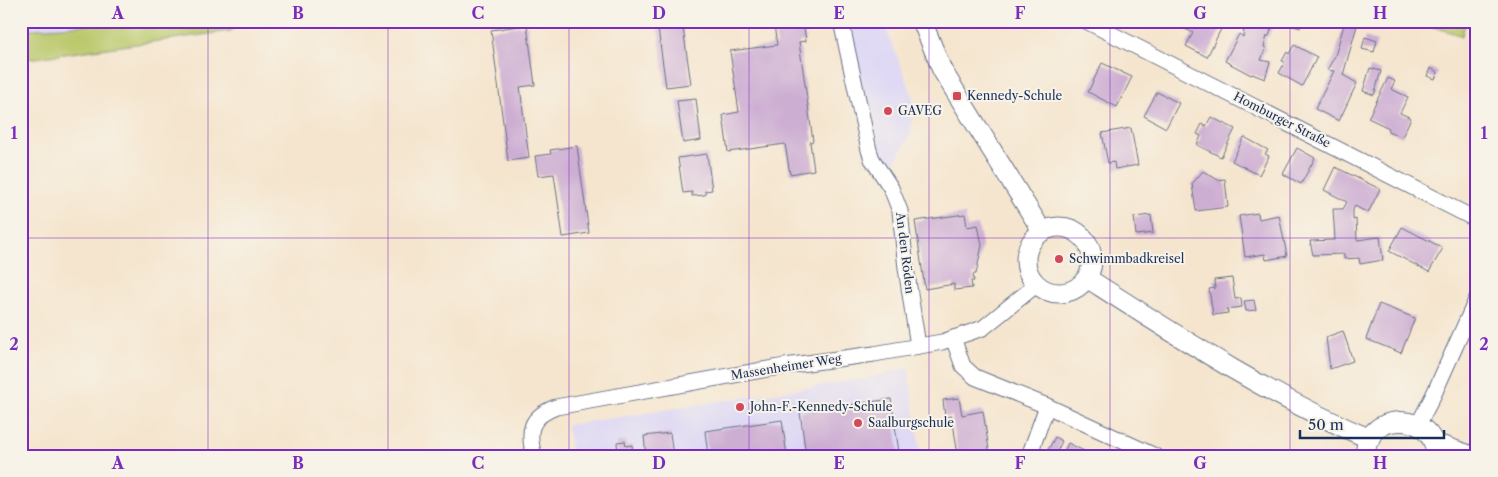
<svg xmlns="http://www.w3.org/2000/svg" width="1498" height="477" font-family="'Libre Caslon Text',serif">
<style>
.built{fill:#dcd6f6}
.green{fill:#bac86a;stroke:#6a7c64}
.building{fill:#cdaed3}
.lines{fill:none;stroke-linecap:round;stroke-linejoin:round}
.minor-casing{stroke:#676f85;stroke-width:17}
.tertiary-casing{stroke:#676f85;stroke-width:21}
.minor{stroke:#fff;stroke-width:15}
.tertiary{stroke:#fff;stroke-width:19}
.grid{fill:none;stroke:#7b2cbf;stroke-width:1;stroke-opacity:0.55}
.poi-dot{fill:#d1495b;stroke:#f7f3e8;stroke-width:2}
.labels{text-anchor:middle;stroke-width:4;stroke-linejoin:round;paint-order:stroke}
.poi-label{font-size:12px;fill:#1b2f5e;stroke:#f7f3e8;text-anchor:start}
.street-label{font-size:12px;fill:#1b2f5e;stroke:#f7f3e8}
.neatline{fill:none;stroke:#7b2cbf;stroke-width:2}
.grid-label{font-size:16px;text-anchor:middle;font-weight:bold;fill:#7b2cbf}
</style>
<rect width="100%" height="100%" fill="#f7f3e8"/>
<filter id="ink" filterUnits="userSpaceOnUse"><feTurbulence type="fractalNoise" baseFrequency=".02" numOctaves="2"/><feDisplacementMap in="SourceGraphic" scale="10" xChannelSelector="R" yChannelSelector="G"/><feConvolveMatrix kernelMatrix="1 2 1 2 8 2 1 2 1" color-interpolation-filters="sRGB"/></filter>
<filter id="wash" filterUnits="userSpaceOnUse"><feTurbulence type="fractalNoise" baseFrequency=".0096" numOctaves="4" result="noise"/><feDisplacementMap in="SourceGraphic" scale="20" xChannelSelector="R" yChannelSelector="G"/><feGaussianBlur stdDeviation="1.12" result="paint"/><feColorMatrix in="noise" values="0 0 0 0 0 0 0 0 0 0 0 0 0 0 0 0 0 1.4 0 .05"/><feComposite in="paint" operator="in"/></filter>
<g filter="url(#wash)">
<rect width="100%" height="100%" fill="#f5e5ce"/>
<g class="built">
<path d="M21,21H140L21,30Z"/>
<path d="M844,21H883L913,97L911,133L895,162L882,164L873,150Z"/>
<path d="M908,368L921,456H572L567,425L864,379Z"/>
</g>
<g class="green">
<path d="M140,21H243L231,31L21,60V30Z"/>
<path d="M1415,21H1466L1462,36Z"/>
</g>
<g id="blocks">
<g class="building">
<path d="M657,21H682L691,84L666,87Z"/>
<path d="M1176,21H1225L1207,57L1186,46L1193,33L1174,23Z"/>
<path d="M1245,21H1274L1269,36H1267L1264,47L1266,48L1261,60L1270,62L1265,79L1252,74L1251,75L1225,61L1239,34L1243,37Z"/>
<path d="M1285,21H1302L1300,28L1284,23Z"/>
<path d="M1345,21L1358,22L1343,75L1357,83L1339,121L1315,109L1334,71L1327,70L1335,56Z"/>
<path d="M803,22L806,41L799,42L813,141L810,142L814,170L790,174L785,144L728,152L723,115L739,112L730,51L777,45L774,25Z"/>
<path d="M527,25L535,85L520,87L529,158L508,161L491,30Z"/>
<path d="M1365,37L1377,41L1374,52L1362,49Z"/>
<path d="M1294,45L1317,57L1302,86L1279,73L1285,62L1282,61L1287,52L1289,54Z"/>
<path d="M1102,63L1132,77L1117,107L1088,92Z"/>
<path d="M1370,68L1381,71L1374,95L1363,91Z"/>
<path d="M1430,68L1438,72L1435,79L1427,76Z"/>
<path d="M1388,78L1395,81L1391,89L1408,97L1400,113L1411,118L1402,137L1388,131L1389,128L1368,118Z"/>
<path d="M1157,92L1179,103L1166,128L1144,116Z"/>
<path d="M696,99L701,140L683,143L677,101Z"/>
<path d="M1211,117L1235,129L1221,157L1197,145L1201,136L1197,134L1202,124L1206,126Z"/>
<path d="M1131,128L1138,165L1115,169L1114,162L1108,163L1102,133Z"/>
<path d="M1244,137L1268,150L1265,154L1269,156L1259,175L1232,161Z"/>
<path d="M577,146L589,233L563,237L554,174L538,176L535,156L551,154L550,150Z"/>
<path d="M1297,148L1315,158L1301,184L1283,174Z"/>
<path d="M707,154L712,190L705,191V195L692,196V192L683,193L678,158Z"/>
<path d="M1335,167L1380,189L1368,213L1355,206L1353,210V220L1356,219L1357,240L1380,237L1383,260L1360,264L1359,258L1344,259V254L1313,255L1310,241L1335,240L1333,209H1343L1347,202L1324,190Z"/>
<path d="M1203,171L1218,180L1225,179L1228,207L1196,211L1192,184Z"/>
<path d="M1258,213L1259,219L1279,215L1287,256L1266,260L1265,254L1245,257L1239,216Z"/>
<path d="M965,214L967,227L978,225L982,245L976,274H973L974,281H971L972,288L954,290V284L925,289L915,221Z"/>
<path d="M1151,215L1153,233L1136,235L1134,217Z"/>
<path d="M1402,227L1443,248L1429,272L1389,251Z"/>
<path d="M1232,278L1235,299L1241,298L1242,307L1227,309L1228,313L1213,315L1209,289L1215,288L1214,280Z"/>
<path d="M1254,300L1256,310L1246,311L1244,301Z"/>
<path d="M1379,304L1415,318L1401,353L1366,339Z"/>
<path d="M1343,331L1353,361L1330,369L1326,337Z"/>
<path d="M959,398L962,415L983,411L990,456H958L952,416L945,417L943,400Z"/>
<path d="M891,399L899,452L875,456H806L800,412Z"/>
<path d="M782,420L787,456H708L705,431Z"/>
<path d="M670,433L673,456H646L644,436Z"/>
<path d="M1055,437L1062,441L1055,456L1047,452Z"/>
<path d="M625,441L626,446L632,445L633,453L627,454V456H618L617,442Z"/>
<path d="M1068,443L1094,456H1062Z"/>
</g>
</g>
</g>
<g filter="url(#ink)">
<use href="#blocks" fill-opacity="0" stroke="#676f85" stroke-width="1"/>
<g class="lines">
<g class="minor-casing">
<g id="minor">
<path d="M841,21L869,150L872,159L891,188L900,211L906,268L918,346"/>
<path d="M1086,21L1477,220"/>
<path d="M953,338L963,366L975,377L1047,406L1155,456"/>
<path d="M1418,425L1433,396L1477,298"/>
<path d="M534,456C527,430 530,417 556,407L785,366L874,354L942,342L983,328L1036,285"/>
<path d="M1029,456L1047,406"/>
</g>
</g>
<g class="tertiary-casing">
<g id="tertiary">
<path d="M922,21L942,70L1042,231"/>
<circle cx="1059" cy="260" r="33"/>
<path d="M1087,278C1179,337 1269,396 1370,439"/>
<path d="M1434,443L1472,456"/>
<path d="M1366,456C1362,412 1435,408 1436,456"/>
</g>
</g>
<use href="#minor" class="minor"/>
<use href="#tertiary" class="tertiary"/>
</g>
</g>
<path class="grid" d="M208,21V456M388,21V456M569,21V456M749,21V456M929,21V456M1110,21V456M1290,21V456M21,238H1477"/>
<g class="poi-dot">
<rect x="952" y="91" width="10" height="10" rx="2.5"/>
<circle cx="888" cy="111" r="5"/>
<circle cx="1059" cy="259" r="5"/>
<circle cx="740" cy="407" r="5"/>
<circle cx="858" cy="423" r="5"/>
</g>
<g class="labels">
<g class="poi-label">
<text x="967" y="100">Kennedy-Schule</text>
<text x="898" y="115">GAVEG</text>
<text x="1069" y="263">Schwimmbadkreisel</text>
<text x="750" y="411">John-F.-Kennedy-Schule</text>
<text x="868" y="427">Saalburgschule</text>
</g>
<g class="street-label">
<text transform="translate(1282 120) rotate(27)" y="4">Homburger Straße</text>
<text transform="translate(905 253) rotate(83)" y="4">An den Röden</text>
<text transform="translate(786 367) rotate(-9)" y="4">Massenheimer Weg</text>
</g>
</g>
<rect width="1498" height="477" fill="none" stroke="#f7f3e8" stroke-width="55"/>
<path d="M1300 430v8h144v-8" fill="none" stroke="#1b2f5e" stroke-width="2.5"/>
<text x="1308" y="430" font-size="15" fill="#1b2f5e" stroke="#f7f3e8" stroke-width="4" paint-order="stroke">50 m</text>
<rect x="28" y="28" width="1442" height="422" class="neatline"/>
<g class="grid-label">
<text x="118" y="19">A</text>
<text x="298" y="19">B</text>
<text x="478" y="19">C</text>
<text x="659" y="19">D</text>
<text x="839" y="19">E</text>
<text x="1020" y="19">F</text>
<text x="1200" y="19">G</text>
<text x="1380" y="19">H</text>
<text x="14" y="139">1</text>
<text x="1484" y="139">1</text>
<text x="14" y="350">2</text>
<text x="1484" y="350">2</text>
<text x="118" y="469">A</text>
<text x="298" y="469">B</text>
<text x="478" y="469">C</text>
<text x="659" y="469">D</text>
<text x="839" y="469">E</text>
<text x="1020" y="469">F</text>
<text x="1200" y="469">G</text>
<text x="1380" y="469">H</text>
</g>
</svg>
